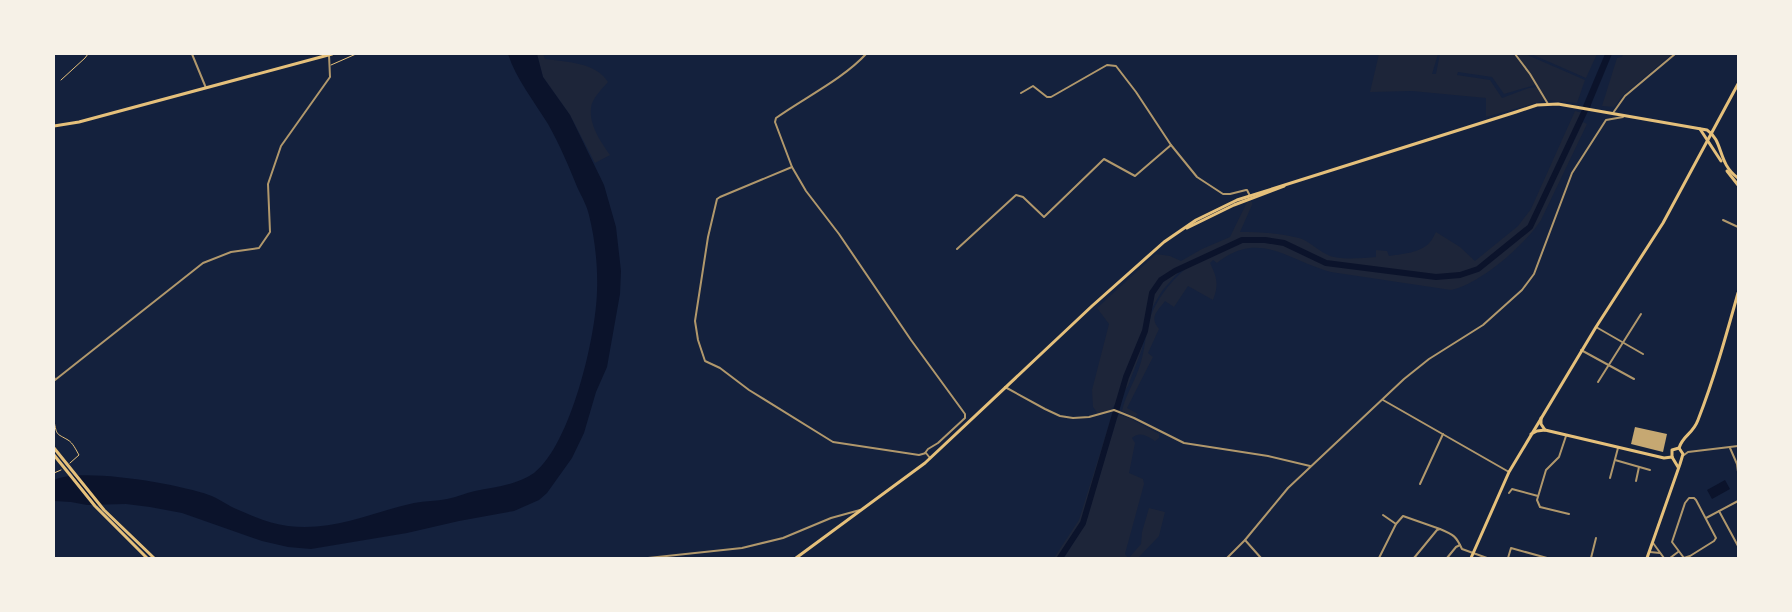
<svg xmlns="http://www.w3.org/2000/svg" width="1792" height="612" font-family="Inter,sans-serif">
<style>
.green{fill:#1d2539}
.water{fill:#0b132b}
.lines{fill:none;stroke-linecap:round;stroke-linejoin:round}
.river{stroke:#0b132b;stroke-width:6}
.building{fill:#c6a872}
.path{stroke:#e5c07b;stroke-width:1}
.minor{stroke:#b1986c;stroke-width:2}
.secondary{stroke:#e5c07b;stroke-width:3}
.primary{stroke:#e5c07b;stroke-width:3}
.trunk{stroke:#e5c07b;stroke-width:3}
</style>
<rect width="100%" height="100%" fill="#14213d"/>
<g class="green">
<path d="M537,54H543L545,59C566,62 596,62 608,82C602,89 592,98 591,108C589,125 601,142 610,155L595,163L570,115L543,77Z"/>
<path d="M1379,54H1438L1432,74H1436L1440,54H1513L1528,73L1535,85L1504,94L1492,77L1458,72L1457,75L1490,80L1502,98L1529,88L1537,87L1544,99L1543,101L1486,117V98L1412,91L1370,92Z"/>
<path d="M1517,54H1525L1585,80L1577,103L1547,100Z"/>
<path d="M1531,54H1597L1586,78Z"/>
<path d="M1623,54H1672L1622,96L1614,107L1602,106L1617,58L1622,57Z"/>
<path d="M1575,111L1583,113L1560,163L1563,164L1583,122L1587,124L1541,220C1526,244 1479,285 1451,290L1331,272C1289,261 1259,229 1217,263L1213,260L1210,263C1217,277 1219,285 1213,300L1188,286L1174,307L1165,301C1157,312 1149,317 1159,329L1148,353L1153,357L1127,408L1138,414L1135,417L1122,411C1125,396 1134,383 1139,368C1145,352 1145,335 1150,319C1155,301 1172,279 1188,267L1240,241L1239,240L1189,264L1176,275L1162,291L1146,318L1142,349L1128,386L1111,410L1098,414L1093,407L1092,390L1109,324L1097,308L1156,254L1170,256L1181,261L1202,249L1230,237L1247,202H1252V205L1240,232C1260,232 1280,233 1299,238C1309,241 1316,249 1326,254C1338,261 1362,258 1376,257V250L1387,251L1389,256C1402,254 1421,253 1430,242C1433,239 1434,235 1436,232L1460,247L1475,261L1518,226L1531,209Z"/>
<path d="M1119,415L1129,418L1159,434V438L1155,441C1147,436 1140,431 1132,438L1135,443L1129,473L1143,479L1144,484L1125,554L1128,558H1064L1085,524L1117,418Z"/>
<path d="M1114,417L1082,523L1060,558H1054L1079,520L1111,418Z"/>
<path d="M1149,508L1165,512L1159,536L1138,558H1129L1141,544L1142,532Z"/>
</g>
<g class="water">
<path d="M508,54H537L543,77L570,115L604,185L616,227L621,271L620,294L607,367L596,392L584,433L572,458L547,493L539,500L514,511L459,521L407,533L311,549L288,547L262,541L182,513L150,507L126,504L87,505L71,502L54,501V480C82,467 178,484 209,495C218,498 226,504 234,508C250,515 270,524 288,526C333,532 372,512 414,503C425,501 437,501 447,499C457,497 466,493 475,491C495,487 517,485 534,473C571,444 596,337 597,291C598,267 595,239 589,215C587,206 582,197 578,189C569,167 560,145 548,124C534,101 516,79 508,54Z"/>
<path d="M1605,54H1612L1590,107L1583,106Z"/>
<path d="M1725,480L1730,489L1712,499L1707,490Z"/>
</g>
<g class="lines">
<path class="river" d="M1060,558L1083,523L1126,377L1145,331L1152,293L1161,280L1175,271L1242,240H1265L1284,243L1326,263L1436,277L1460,275L1478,269L1530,227L1588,104"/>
</g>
<path class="building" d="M1635,427L1667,434L1663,452L1631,444Z"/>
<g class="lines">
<g class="path">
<path d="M331,65L356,54H368"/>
<path d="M61,80L85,58L88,54"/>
<path d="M54,421C57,436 56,433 68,440C73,443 76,450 79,455L70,463"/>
<path d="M54,473L61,470"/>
</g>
<g class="minor">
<path d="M192,54L206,88"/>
<path d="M866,54C843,79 804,98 776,118L775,122L792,167L806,191L839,234L911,340L965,414V418L938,443L928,449L925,453"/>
<path d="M1515,54L1530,74L1548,104"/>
<path d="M1021,93L1033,86L1047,97H1051L1107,65L1116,66L1136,92L1171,145L1197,177L1223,194H1230L1246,190H1247L1250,196"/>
<path d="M1613,113L1625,96L1675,54"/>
<path d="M792,167L720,197L717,199L708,237L695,321L698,340L705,361L720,368L749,390L833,442L919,455L926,453L930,458"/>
<path d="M1723,220L1738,227"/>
<path d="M957,249L1016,195L1023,197L1044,217L1104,159L1135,176L1171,145"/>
<path d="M1596,327L1643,354"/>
<path d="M1581,350L1634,379"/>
<path d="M54,377L55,380L203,263L231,252L259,248L270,232L268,184L281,146L330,77L329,55"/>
<path d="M1598,382L1641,314"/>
<path d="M1005,387L1045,409L1060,416L1073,418L1089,417L1114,410L1134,418L1184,443L1268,456L1310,466"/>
<path d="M1383,400L1509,472"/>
<path d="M1566,436L1559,457L1546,470L1537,500L1540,507L1569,514"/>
<path d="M1730,448L1737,464L1738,472"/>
<path d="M1684,455L1688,452L1738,446"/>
<path d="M1615,460L1650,470"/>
<path d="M1610,478L1618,448"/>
<path d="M1636,481L1639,467"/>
<path d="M1420,484L1443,434"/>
<path d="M1509,493L1512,489L1538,496"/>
<path d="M1689,498H1694L1696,500L1716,538L1714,541L1690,556L1684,558L1672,542L1685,503Z"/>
<path d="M1719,511L1738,546"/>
<path d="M1383,515L1396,524"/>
<path d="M1706,518L1738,501"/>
<path d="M1245,540L1261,558"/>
<path d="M1653,543L1664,558"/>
<path d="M1650,552L1660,553"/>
<path d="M648,558L742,548L783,538L831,518L860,510"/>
<path d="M1227,558L1245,540L1288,488L1404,379L1429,359L1483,325L1522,290L1534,274L1572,173L1606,120L1623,117"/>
<path d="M1379,558L1396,524L1403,516L1440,529"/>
<path d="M1414,558L1437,530L1440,529C1454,535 1456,536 1462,549L1487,558"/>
<path d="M1447,558L1456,547L1460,545"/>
<path d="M1508,558L1511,548L1547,558"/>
<path d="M1591,558L1596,538"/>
<path d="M1670,558L1678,552"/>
</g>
<g class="secondary">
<path d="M54,126L79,122L332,54"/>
<path d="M1700,129L1721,161"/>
<path d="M1727,171L1738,185"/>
<path d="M1187,228L1234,205L1284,186"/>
<path d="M796,558L925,463L1092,306L1164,242L1196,220L1237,200L1516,112L1537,105L1558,104L1707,130C1724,141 1717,163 1738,178"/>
</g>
<g class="primary">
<path d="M1541,418V424L1545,430"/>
<path d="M1531,434L1537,431L1545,430L1664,458L1672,457"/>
<path d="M1679,448C1683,435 1693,434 1698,420C1714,379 1726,336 1738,293"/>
<path d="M1672,457L1678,467"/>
<path d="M1672,457V450L1679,448"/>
<path d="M1471,558L1509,472L1596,327L1663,223L1738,84"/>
<path d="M1647,558L1680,464L1683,454L1679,448"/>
</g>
<g class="trunk">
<path d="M54,448L104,510L154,558"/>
<path d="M54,455L95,506L147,558"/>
</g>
</g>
<rect width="1792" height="612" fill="none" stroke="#f6f1e7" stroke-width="110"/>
</svg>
